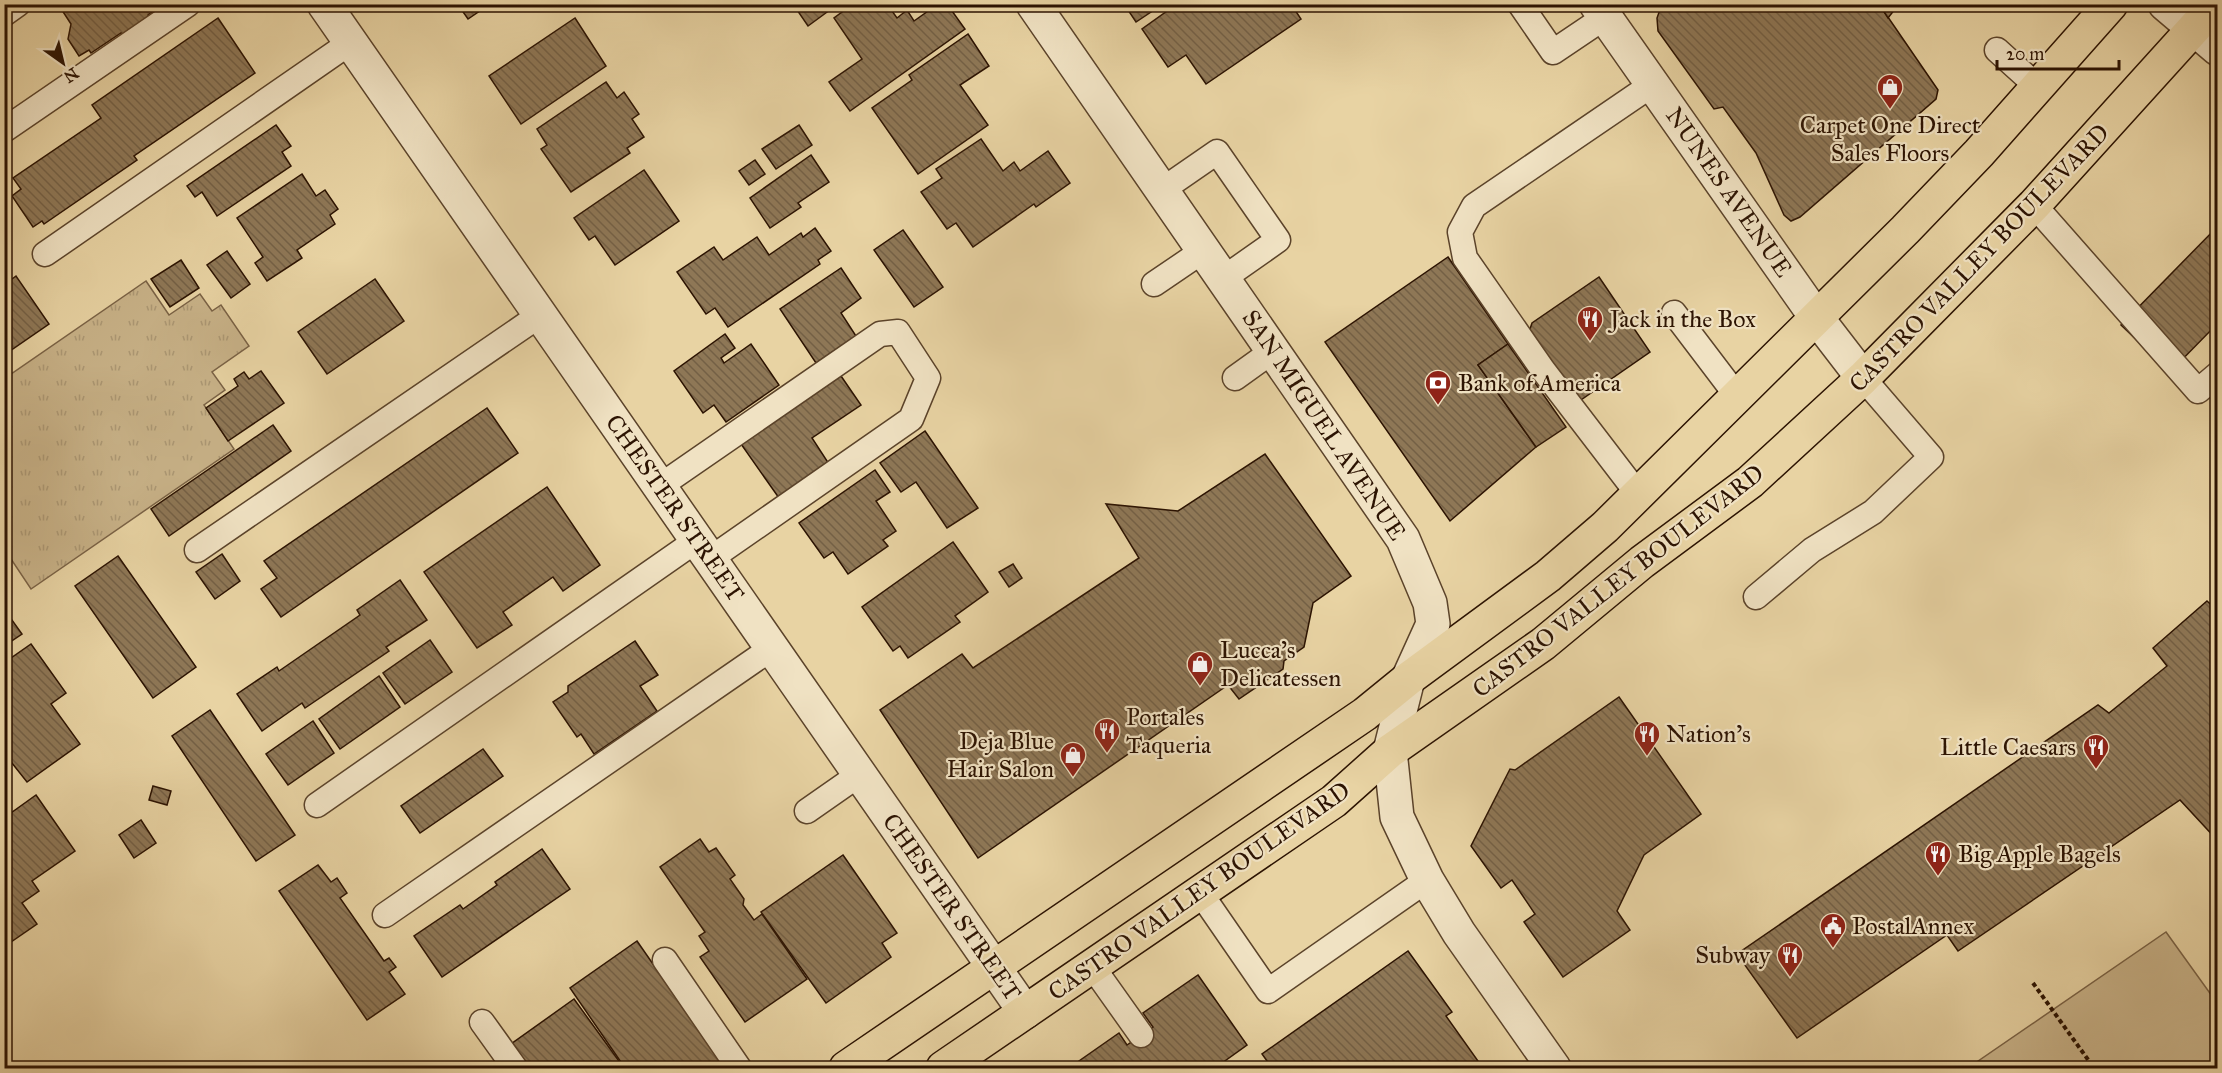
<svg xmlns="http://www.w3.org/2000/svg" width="2222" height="1073" font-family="'IM FELL Great Primer',serif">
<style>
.grass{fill:url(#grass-tufts);stroke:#7a6245;stroke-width:1.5}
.park{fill:#c8b288;stroke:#7a6245;stroke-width:1.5}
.building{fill:url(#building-back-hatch);stroke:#2c1302;stroke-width:1.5}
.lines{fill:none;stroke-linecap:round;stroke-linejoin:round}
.service-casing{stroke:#5b432a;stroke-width:27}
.minor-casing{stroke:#5b432a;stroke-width:36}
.primary-casing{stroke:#2c1302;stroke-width:36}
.path{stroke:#2c1302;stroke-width:4;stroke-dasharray:4.5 3;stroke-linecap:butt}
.service{stroke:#f0e2c3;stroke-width:24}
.minor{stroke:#f0e2c3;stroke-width:33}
.primary{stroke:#e8d3a3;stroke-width:33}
.labels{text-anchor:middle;stroke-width:4.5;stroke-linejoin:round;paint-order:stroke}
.poi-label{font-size:24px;fill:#2c1302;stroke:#f0e2c3;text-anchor:start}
.street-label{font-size:24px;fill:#2c1302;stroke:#f0e2c3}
</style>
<defs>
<pattern id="grass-tufts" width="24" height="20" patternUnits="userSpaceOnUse" patternTransform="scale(1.5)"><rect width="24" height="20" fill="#c8b288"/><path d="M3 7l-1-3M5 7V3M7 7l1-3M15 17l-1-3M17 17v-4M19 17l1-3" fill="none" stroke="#ac9874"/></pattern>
<pattern id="building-back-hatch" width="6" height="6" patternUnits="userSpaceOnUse" patternTransform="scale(1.5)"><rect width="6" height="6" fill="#8e7756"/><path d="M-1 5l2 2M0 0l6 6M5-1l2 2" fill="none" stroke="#746045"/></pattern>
</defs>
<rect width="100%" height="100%" fill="#e8d3a3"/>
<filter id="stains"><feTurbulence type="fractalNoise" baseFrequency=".00333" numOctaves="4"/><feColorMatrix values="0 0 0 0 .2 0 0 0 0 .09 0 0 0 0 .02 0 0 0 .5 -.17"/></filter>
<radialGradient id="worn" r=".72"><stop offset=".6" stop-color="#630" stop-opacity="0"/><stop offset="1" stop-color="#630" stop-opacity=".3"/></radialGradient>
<path class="grass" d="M146,281L169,315L200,294L212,311L221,305L249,346L212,372L225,390L204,405L234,449L31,589L5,550L4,379Z"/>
<path class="park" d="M2166,932L2217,1003V1068H1968Z"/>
<g class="building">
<path d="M58,4H163L148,15L149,19L124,36L121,33L91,53L89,50L79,56L68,39L71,24Z"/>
<path d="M450,4H490L468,19L459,6L454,10Z"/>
<path d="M793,4H838L808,26Z"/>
<path d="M853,4H887L897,18L907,10L914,21L938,4H947L965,29L850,111L829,82L862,59L834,18Z"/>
<path d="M1124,4H1163L1136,22Z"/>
<path d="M1177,4L1181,7L1184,4H1291L1301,19L1206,84L1186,55L1168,67L1142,29Z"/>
<path d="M1662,4H1879L1938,90L1936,99L1800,217L1791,221L1784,215L1756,153L1723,107L1714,109L1658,31L1657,18Z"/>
<path d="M1879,4H1899L1888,18Z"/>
<path d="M218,18L255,73L134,156L137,160L44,224L42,221L33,227L12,196L21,189L13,178L101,118L92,105Z"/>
<path d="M575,18L606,66L521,124L489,76Z"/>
<path d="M968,34L989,66L960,85L988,125L918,174L872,108L912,80L909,75Z"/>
<path d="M606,82L617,98L624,92L639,114L632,119L644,137L627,148L630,153L571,192L541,149L547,145L537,129Z"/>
<path d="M276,125L291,146L282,152L291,166L217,216L202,192L195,197L187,186Z"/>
<path d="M799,125L812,145L776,169L762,149Z"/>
<path d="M981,139L1003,171L1014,162L1020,171L1048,151L1070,183L1036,207L1034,204L973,247L956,223L947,229L921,192L942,178L936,169Z"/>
<path d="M811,155L829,182L798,203L801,207L770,228L750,198Z"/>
<path d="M755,160L765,174L749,185L739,171Z"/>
<path d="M644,170L679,221L615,265L595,236L589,240L574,218Z"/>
<path d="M302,174L316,196L325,190L338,209L330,215L335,224L297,250L302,258L267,281L255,263L263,257L237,218Z"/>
<path d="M2218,226V323L2170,372L2121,325Z"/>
<path d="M815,228L831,251L818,260L820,264L728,327L715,308L706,314L677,272L714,247L723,260L757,237L769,255L801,233L803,237Z"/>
<path d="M903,230L943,287L914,307L874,250Z"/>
<path d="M227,251L250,284L231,298L207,265Z"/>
<path d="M1448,257L1508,344L1478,365L1536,447L1450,521L1325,342Z"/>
<path d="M181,260L199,288L170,307L151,279Z"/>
<path d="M841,268L861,298L841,313L856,336L816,363L780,309Z"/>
<path d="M8,273L12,279L16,276L49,324L4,355V276Z"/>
<path d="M1599,277L1650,352L1578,402L1529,332L1532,323Z"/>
<path d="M375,279L404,321L327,374L298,332Z"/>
<path d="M725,334L735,348L721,358L724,363L751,344L779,385L726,422L714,405L703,413L674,371Z"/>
<path d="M1508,344L1566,427L1536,447L1478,365Z"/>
<path d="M261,371L284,403L228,441L206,408L238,386L234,379L244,372L249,379Z"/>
<path d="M841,376L861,405L812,438L829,464L779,498L741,444Z"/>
<path d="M487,408L518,453L281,617L261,589L277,578L264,561Z"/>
<path d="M273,425L291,451L169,536L151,509Z"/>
<path d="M925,431L978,508L947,528L916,482L901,492L880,463Z"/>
<path d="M1265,454L1351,576L1313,603L1304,647L1284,661L1283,669L1239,699L1228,685L978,858L880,710L962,654L973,668L1139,558L1106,504L1178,511Z"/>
<path d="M875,470L890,492L876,501L896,531L883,540L888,546L848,574L833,552L824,558L799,523Z"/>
<path d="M547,487L600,565L563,591L553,577L503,612L512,625L477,648L424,572Z"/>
<path d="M953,542L988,592L955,616L960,622L908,658L900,646L893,651L862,607Z"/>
<path d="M222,554L240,581L215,599L196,572Z"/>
<path d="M118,556L196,667L153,698L75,586Z"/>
<path d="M1013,564L1022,578L1009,587L999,572Z"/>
<path d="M400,580L427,620L386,647L389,651L305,708L302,703L262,731L237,694L277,667L279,671L360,615L357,610Z"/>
<path d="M2207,601L2218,611V841L2180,800L1958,951L1947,935L1797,1038L1737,954L2098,705L2109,713L2167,666L2153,648Z"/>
<path d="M4,609L22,634L4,646Z"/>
<path d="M430,640L452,672L405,704L383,673Z"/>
<path d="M635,641L658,675L640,686L657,711L594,754L581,734L577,737L553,702L568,692V686Z"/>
<path d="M31,644L66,693L51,704L80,744L27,782L4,753V663Z"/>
<path d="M379,676L400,707L340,749L319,719Z"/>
<path d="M1619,697L1701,814L1644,855L1617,911L1630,930L1563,977L1524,922L1535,914L1512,880L1501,888L1471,846L1510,769L1515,770Z"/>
<path d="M210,710L295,835L256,861L172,736Z"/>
<path d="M313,721L334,753L288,785L266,754Z"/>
<path d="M483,749L503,776L420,833L401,806Z"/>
<path d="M153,786L171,791L167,805L149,800Z"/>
<path d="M36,795L75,851L32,881L39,891L22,903L37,924L11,942L4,933V811L8,815Z"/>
<path d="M141,820L156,843L134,858L119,835Z"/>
<path d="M700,839L709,852L716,848L735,875L730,879L744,899L743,905L754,920L762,914L807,979L745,1022L700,957L709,951L699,936L705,932L660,867Z"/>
<path d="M542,849L570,889L442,977L414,936L460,905L463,909L497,885L495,882Z"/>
<path d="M843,855L897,933L882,943L891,957L826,1003L761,912Z"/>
<path d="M318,865L331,882L337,878L347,893L340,898L384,961L389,958L396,967L389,972L405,994L367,1020L279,891Z"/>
<path d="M637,941L723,1065L717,1068H625L570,988Z"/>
<path d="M1408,951L1452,1012L1446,1016L1478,1061L1467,1068H1272L1262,1054Z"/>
<path d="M1198,975L1247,1045L1215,1068H1069L1119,1033L1127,1045L1153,1027L1143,1013Z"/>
<path d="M574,999L624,1068H528L511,1044Z"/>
</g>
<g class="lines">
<g class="service-casing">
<g id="service">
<path d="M1520,4L1553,52L1605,17"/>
<path d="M4,14L18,4"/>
<path d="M1997,50L2038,87"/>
<path d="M4,130L188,4"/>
<path d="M1162,190L1217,152L1278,240L1224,278"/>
<path d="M2034,205L2198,391L2218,374"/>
<path d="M45,254L351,42"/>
<path d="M1154,284L1204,250"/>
<path d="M1674,313L1737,396"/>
<path d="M1235,378L1274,350"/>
<path d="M660,486L880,334L898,332L928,378L911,419L710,559"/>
<path d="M1638,494L1543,370L1465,258L1460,232L1474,206L1653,84"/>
<path d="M197,550L540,315"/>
<path d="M1756,597L1812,550L1873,512L1931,457L1863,378"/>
<path d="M317,805L697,540"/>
<path d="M807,811L860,774"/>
<path d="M1199,891L1268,991L1427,880"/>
<path d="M385,915L772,648"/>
<path d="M665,960L739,1068"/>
<path d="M1092,966L1141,1035"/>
<path d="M482,1022L515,1068"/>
</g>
</g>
<g class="minor-casing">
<g id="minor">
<path d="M324,4L1025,1012"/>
<path d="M1033,4L1403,539L1430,603L1433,624L1408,679L1390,751L1397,817L1427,880L1459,933L1554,1068"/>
<path d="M1596,4L1816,317L1863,378"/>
<path d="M2165,4L2218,49"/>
</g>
</g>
<g class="primary-casing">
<g id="primary">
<path d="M846,1068L1365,714L1408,679L1548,576L1605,527L1905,230L1979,153L2111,4"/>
<path d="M943,1068L1334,801L1390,751L1543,644L1642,562L1750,482L1863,378L2034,205L2216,4"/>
</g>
</g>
<path class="path" d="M2033,983L2094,1068"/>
<use href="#service" class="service"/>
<use href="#minor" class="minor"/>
<use href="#primary" class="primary"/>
</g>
<defs>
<g id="shop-pin" transform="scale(1.35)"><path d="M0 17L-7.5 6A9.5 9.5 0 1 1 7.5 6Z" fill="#8f2418" stroke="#f0e2c3"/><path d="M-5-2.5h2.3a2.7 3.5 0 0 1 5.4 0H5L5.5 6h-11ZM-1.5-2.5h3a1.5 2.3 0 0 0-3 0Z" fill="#fff"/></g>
<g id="restaurant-pin" transform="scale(1.35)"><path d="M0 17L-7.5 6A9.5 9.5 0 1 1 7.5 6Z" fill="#8f2418" stroke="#f0e2c3"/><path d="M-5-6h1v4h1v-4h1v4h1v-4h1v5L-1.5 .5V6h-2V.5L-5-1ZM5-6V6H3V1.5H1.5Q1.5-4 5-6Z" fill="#fff"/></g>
<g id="bank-pin" transform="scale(1.35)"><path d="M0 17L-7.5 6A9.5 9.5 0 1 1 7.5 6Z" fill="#8f2418" stroke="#f0e2c3"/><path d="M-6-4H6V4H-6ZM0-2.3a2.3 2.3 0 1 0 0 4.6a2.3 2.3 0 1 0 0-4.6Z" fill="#fff"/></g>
<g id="civic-pin" transform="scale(1.35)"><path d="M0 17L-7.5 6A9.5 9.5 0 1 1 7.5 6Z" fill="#8f2418" stroke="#f0e2c3"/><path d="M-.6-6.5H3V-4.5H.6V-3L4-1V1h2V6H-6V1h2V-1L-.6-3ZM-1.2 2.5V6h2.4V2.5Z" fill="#fff"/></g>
</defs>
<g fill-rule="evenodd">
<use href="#shop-pin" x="1890" y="87"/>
<use href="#restaurant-pin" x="1590" y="319"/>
<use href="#bank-pin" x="1438" y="383"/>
<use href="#shop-pin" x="1200" y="664"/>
<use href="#restaurant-pin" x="1107" y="731"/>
<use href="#restaurant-pin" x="1647" y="734"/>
<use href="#restaurant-pin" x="2096" y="747"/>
<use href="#shop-pin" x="1073" y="755"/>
<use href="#restaurant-pin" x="1938" y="854"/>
<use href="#civic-pin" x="1833" y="926"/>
<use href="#restaurant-pin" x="1790" y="955"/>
</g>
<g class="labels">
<g class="poi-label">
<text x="1890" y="133" text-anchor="middle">Carpet One Direct<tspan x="1890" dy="28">Sales Floors</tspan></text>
<text x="1610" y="327">Jack in the Box</text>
<text x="1458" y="391">Bank of America</text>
<text x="1220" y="658">Lucca's<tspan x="1220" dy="28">Delicatessen</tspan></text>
<text x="1126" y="725">Portales<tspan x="1126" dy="28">Taqueria</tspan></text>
<text x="1666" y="742">Nation's</text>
<text x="1054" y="749" text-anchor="end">Deja Blue<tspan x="1054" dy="28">Hair Salon</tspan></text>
<text x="2076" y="755" text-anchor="end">Little Caesars</text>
<text x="1958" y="862">Big Apple Bagels</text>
<text x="1852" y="934">PostalAnnex</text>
<text x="1770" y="963" text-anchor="end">Subway</text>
</g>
<g class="street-label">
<text transform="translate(1729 192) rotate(55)" y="8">NUNES AVENUE</text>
<text transform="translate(1979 258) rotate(-46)" y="8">CASTRO VALLEY BOULEVARD</text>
<text transform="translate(1324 425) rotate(56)" y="8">SAN MIGUEL AVENUE</text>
<text transform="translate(675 508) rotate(55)" y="8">CHESTER STREET</text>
<text transform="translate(1618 581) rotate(-38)" y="8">CASTRO VALLEY BOULEVARD</text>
<text transform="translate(1199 891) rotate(-35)" y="8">CASTRO VALLEY BOULEVARD</text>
<text transform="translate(952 907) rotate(55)" y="8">CHESTER STREET</text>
</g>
</g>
<rect width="2222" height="1073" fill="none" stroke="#e8d3a3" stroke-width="24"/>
<rect x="6" y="6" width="2210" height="1061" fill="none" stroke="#2c1302" stroke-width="3"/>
<rect x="12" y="12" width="2198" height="1049" fill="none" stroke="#2c1302" stroke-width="1.5"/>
<g transform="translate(63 63) rotate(146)" stroke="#f0e2c3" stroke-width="4.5" paint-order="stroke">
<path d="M0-4.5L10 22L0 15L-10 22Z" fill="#2c1302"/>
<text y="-9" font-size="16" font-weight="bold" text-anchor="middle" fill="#2c1302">N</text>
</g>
<path d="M1997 60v9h122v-9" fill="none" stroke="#2c1302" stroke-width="3"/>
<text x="2006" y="60" font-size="18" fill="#2c1302" stroke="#f0e2c3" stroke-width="4.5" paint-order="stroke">20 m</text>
<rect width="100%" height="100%" filter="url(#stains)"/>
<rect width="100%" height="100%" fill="url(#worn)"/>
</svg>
